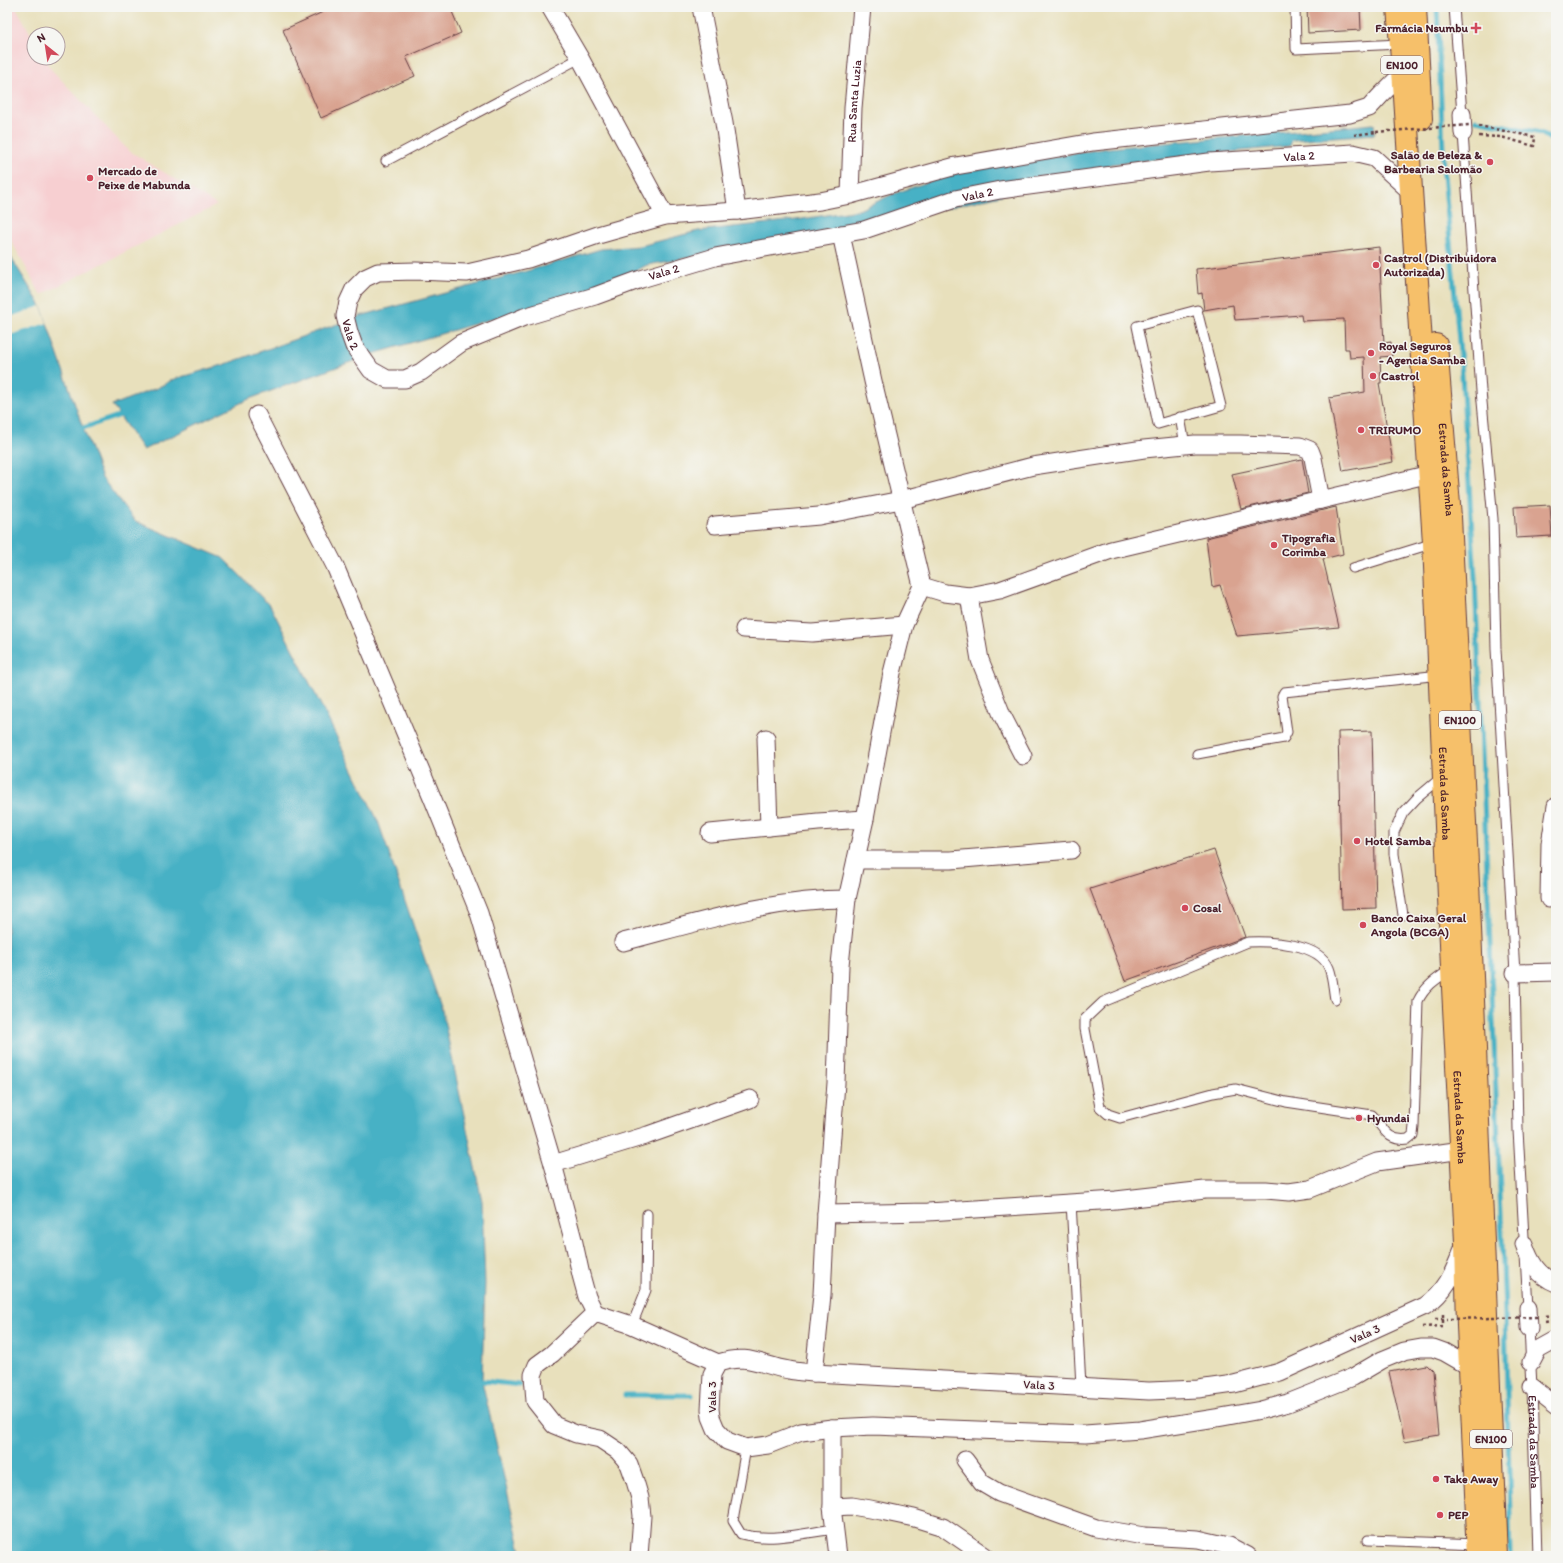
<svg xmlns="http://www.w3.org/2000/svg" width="1563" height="1563" font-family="Itim,sans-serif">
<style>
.built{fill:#f7cfd1}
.water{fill:#46b1c5;stroke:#486878}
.pier{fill:#e8e0bc}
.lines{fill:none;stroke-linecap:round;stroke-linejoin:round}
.stream{stroke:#46b1c5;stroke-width:5}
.building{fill:#d9a390}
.service-casing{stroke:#623c41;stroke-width:11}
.minor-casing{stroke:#623c41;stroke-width:19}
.primary-casing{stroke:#623c41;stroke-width:24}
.path{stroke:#623c41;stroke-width:2.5;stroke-dasharray:3 3;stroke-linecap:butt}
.service{stroke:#fff;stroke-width:9}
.minor{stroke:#fff;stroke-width:17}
.primary{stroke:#f6c06b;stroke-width:22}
.path-bridge{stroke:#623c41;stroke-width:2.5;stroke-dasharray:3 3;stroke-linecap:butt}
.poi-dot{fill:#d1495b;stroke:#f6f6f2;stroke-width:1.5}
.labels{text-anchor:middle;stroke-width:3;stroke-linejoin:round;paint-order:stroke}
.shield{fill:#f6f6f2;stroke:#7e6067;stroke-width:1}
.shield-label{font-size:11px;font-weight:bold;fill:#4a1f2b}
.poi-label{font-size:12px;font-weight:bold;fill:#4a1f2b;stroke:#f6f6f2;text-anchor:start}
.street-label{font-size:12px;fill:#4a1f2b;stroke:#f6f6f2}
</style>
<rect width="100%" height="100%" fill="#f6f6f2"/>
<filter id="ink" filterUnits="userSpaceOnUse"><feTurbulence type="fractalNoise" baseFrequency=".025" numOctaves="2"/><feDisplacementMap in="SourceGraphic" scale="8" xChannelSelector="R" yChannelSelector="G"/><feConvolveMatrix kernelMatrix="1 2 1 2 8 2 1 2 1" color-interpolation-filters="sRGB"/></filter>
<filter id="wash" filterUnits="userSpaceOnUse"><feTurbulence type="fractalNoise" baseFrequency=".012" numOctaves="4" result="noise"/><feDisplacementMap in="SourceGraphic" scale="16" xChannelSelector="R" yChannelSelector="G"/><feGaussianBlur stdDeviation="0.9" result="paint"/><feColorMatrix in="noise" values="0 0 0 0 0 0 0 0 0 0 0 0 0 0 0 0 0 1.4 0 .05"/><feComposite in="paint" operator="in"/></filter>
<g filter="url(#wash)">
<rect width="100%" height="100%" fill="#e8e0bc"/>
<path class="built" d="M7,7H16L34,40V58H44L50,68L128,150L217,205L41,295L7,233Z"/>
<g class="water">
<path d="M1374,124L1375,134L1292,140L1290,146L1111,164L1061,181L865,227L647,265L610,284L373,354L249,399L143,450L112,405L157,388L174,379L223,365L360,316L534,269L601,249L640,246L698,231L796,220L859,210L893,194L948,175L993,166L1109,148Z"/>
<path d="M7,251L41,306L83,428L102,478L135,521L223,558L271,607L327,717L378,821L442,1010L482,1201L485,1283L482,1381L522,1556H7Z"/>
</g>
<path class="pier" d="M41,306L47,323L7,336V318Z"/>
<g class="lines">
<g class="stream">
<path d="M1437,7L1444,174L1462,375L1475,578L1505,1313L1511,1556"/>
<path d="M1476,120L1541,133L1556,143"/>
<path d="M83,428L124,414"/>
<path d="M482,1381L520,1385"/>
<path d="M625,1395H692"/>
</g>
</g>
<g id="blocks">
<g class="building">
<path d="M334,7H450L461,33L406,57L415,76L321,118L283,30Z"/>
<path d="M1307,7H1360L1361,30L1308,33Z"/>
<path d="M1379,247L1384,343L1391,342L1392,356L1380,357L1381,383H1379L1393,462L1343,471L1329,398L1365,392L1364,357L1350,358L1349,349H1345L1344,319L1302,321L1301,315L1235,320L1233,305L1204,310L1202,293L1198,294L1196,269Z"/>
<path d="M1302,459L1308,493L1241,509L1232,474Z"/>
<path d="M1550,505L1552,536L1516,538L1514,507Z"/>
<path d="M1336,507L1343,554L1323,559L1339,627L1237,636L1220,585L1212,587L1206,538Z"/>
<path d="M1372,731L1376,908L1342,909L1338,732Z"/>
<path d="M1214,850L1245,937L1125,981L1090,889Z"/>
<path d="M1427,1365L1433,1371L1439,1436L1405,1442L1389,1372Z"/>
</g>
</g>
</g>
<g filter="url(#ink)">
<use href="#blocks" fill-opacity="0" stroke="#623c41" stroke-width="1"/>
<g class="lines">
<g class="service-casing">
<g id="service">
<path d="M1295,7L1296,49L1400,44"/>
<path d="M1454,7L1462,114"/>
<path d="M1463,133L1481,391L1493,519L1496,649L1515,973L1518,1130L1528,1308"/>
<path d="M386,161L580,58"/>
<path d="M1197,310L1221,406L1158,424L1137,326Z"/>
<path d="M1180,417L1185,445"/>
<path d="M1353,568L1434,543"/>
<path d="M1197,754L1284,738L1287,732L1282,696L1284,692L1440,675"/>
<path d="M1403,915L1394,854V832L1403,813L1417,798L1442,777"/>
<path d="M1335,999C1333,989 1333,978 1329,968C1319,943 1271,941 1248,942L1103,1002L1085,1019V1029L1100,1107L1108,1114L1120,1118L1213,1093L1236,1089L1286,1102L1372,1115C1384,1128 1387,1142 1408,1139L1413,1135L1414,1126L1418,1001C1425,986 1438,978 1451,969"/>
<path d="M1071,1202L1081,1386"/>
<path d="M632,1325L646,1290L647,1214"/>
<path id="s1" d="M1529,1328L1532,1387L1537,1556"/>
<path d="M746,1448L733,1521L741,1534C771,1542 804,1533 835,1529"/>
<path d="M1368,1540L1479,1544"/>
</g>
</g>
<g class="minor-casing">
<g id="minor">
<path d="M550,7L580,58L665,216"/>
<path d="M701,7L724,123L737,211"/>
<path id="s2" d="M1402,74L1381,95L1369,108L1350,114L1093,142L956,166L850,195L820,201L737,211L665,216L598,235L528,259L467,273L416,271L378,272L365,278L354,289L348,302L345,316L349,332L354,346L371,370L387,379H405L421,372L461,343L524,317L595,296L641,279L715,257L864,230L955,199L1000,190L1209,162L1353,153L1374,158L1411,192"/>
<path d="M1462,114L1463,133"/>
<path id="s3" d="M850,195L853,108L862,7"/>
<path d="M257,415L335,566L432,797L479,913L553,1164L574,1243L581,1275L587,1297L595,1313L552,1354L537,1365L533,1375L535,1401L554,1425L576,1434L600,1439L618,1451L629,1464L635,1481L640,1498L642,1516L639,1556"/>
<path d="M715,525L819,516L901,500L1033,466L1144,449L1195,444H1240L1300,446L1310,450L1313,458L1321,500"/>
<path d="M922,586L945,593L969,596L1000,590L1111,550L1430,474"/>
<path d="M969,596L980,660L1002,715L1023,756"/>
<path d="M744,629L812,633L904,625"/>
<path d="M766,738L769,827"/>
<path d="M710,833L818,822L865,819"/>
<path d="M856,860H951L1071,850"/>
<path d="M1549,899L1550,844L1556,806"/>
<path d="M623,942C696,923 770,899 847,899"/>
<path d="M1515,973L1556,972"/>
<path d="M553,1164L648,1135L750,1099"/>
<path d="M826,1214L928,1212L1116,1200L1205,1190H1266L1289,1192L1310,1189L1377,1162L1462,1150"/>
<path d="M1465,1244C1454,1270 1449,1289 1425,1306L1280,1372L1234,1384L1198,1389L1149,1391L814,1373C806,1372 797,1372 789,1370C760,1365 748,1353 718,1363L712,1374L710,1409L711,1417L716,1429L727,1441L746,1448L768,1445L801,1432L832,1428L873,1426L1085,1434L1140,1430L1222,1417L1261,1410L1288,1403L1353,1377L1382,1360L1404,1351L1421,1348H1433L1444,1352L1470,1367"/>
<path d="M1524,1244C1530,1262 1538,1276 1556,1283"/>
<path d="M1528,1308L1529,1328"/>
<path d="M595,1313L632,1325L718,1363"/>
<path d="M1531,1362L1538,1349L1556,1339"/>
<path d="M814,1373L822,1295L826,1214L836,1083L840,965L847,899L865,819L892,673L904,625L922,586L873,381L841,234"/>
<path d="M1532,1387L1556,1406"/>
<path d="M832,1428V1507L838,1556"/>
<path d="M965,1460L982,1483L999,1493L1096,1528L1144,1536L1198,1539L1229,1546L1248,1556"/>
<path d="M832,1507L852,1506L881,1511L914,1518L943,1527L985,1556"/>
</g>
</g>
<g class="primary-casing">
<g id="primary">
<path id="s4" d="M1398,7L1405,97L1434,543L1452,968L1466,1242L1468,1326L1479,1556"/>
<path d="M1415,7L1421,119"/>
<path id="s5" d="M1436,345L1450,517L1469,904L1496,1556"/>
</g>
</g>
<g class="path">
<path d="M1354,135L1376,132"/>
<path d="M1479,136L1501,137L1534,146L1535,137L1479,126"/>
<path d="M1546,1316L1556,1314"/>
<path d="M1435,1319H1448"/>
<path d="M1545,1322L1556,1320"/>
<path d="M1422,1327L1443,1326V1314"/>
</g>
<use href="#service" class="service"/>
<use href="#minor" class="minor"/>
<use href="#primary" class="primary"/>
<g class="path-bridge">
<path d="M1376,132L1469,125"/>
<path d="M1450,1319L1537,1317"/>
</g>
</g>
</g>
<g class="poi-dot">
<path d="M1474 22h4v4h4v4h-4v4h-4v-4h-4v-4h4z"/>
<circle cx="1490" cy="162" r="4"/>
<circle cx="90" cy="178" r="4"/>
<circle cx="1376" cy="265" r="4"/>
<circle cx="1371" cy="353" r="4"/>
<circle cx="1373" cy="376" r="4"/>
<circle cx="1361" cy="430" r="4"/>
<circle cx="1274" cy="545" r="4"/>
<circle cx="1357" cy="841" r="4"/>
<circle cx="1185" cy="908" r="4"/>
<circle cx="1363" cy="925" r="4"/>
<circle cx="1359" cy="1118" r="4"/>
<circle cx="1436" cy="1479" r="4"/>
<circle cx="1440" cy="1515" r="4"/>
</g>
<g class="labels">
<g class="shield">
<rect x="1381" y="56" width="42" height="18" rx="3"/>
<rect x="1439" y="711" width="42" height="18" rx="3"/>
<rect x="1470" y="1430" width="42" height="18" rx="3"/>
</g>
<g class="shield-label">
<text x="1402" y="69">EN100</text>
<text x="1460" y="724">EN100</text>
<text x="1491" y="1443">EN100</text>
</g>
<g class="poi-label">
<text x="1468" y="32" text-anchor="end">Farmácia Nsumbu</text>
<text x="1482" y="159" text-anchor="end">Salão de Beleza &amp;<tspan x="1482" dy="14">Barbearia Salomão</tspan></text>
<text x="98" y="175">Mercado de<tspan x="98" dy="14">Peixe de Mabunda</tspan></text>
<text x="1384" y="262">Castrol (Distribuidora<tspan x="1384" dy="14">Autorizada)</tspan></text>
<text x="1379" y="350">Royal Seguros<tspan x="1379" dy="14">- Agencia Samba</tspan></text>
<text x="1381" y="380">Castrol</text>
<text x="1369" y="434">TRIRUMO</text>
<text x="1282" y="542">Tipografia<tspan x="1282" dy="14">Corimba</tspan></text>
<text x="1365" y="845">Hotel Samba</text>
<text x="1193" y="912">Cosal</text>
<text x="1371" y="922">Banco Caixa Geral<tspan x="1371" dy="14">Angola (BCGA)</tspan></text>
<text x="1367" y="1122">Hyundai</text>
<text x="1444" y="1483">Take Away</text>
<text x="1448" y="1519">PEP</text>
</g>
<g class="street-label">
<text dy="4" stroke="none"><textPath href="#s3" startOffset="94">Rua Santa Luzia</textPath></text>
<text dy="4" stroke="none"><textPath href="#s2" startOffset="2142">Vala 2</textPath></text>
<text dy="4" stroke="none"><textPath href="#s2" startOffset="1818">Vala 2</textPath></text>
<text dy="4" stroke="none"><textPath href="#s2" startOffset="1494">Vala 2</textPath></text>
<text dy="4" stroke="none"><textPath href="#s2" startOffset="1134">Vala 2</textPath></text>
<text dy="4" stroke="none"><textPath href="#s5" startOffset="125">Estrada da Samba</textPath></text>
<text dy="4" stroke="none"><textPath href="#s4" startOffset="788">Estrada da Samba</textPath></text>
<text dy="4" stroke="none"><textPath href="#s4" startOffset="1112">Estrada da Samba</textPath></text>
<text transform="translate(1365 1334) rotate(-24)" y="4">Vala 3</text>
<text transform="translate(1039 1385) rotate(3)" y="4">Vala 3</text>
<text transform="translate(712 1397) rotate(-90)" y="4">Vala 3</text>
<text dy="4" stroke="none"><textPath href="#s1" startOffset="114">Estrada da Samba</textPath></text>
</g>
</g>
<rect width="1563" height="1563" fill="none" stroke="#f6f6f2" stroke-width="24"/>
<g transform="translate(46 46) rotate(330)"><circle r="19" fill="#f6f6f2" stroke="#b1a0a2"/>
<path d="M0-3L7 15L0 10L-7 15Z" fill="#d1495b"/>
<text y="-6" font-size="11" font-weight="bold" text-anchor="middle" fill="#4a1f2b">N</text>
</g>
</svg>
